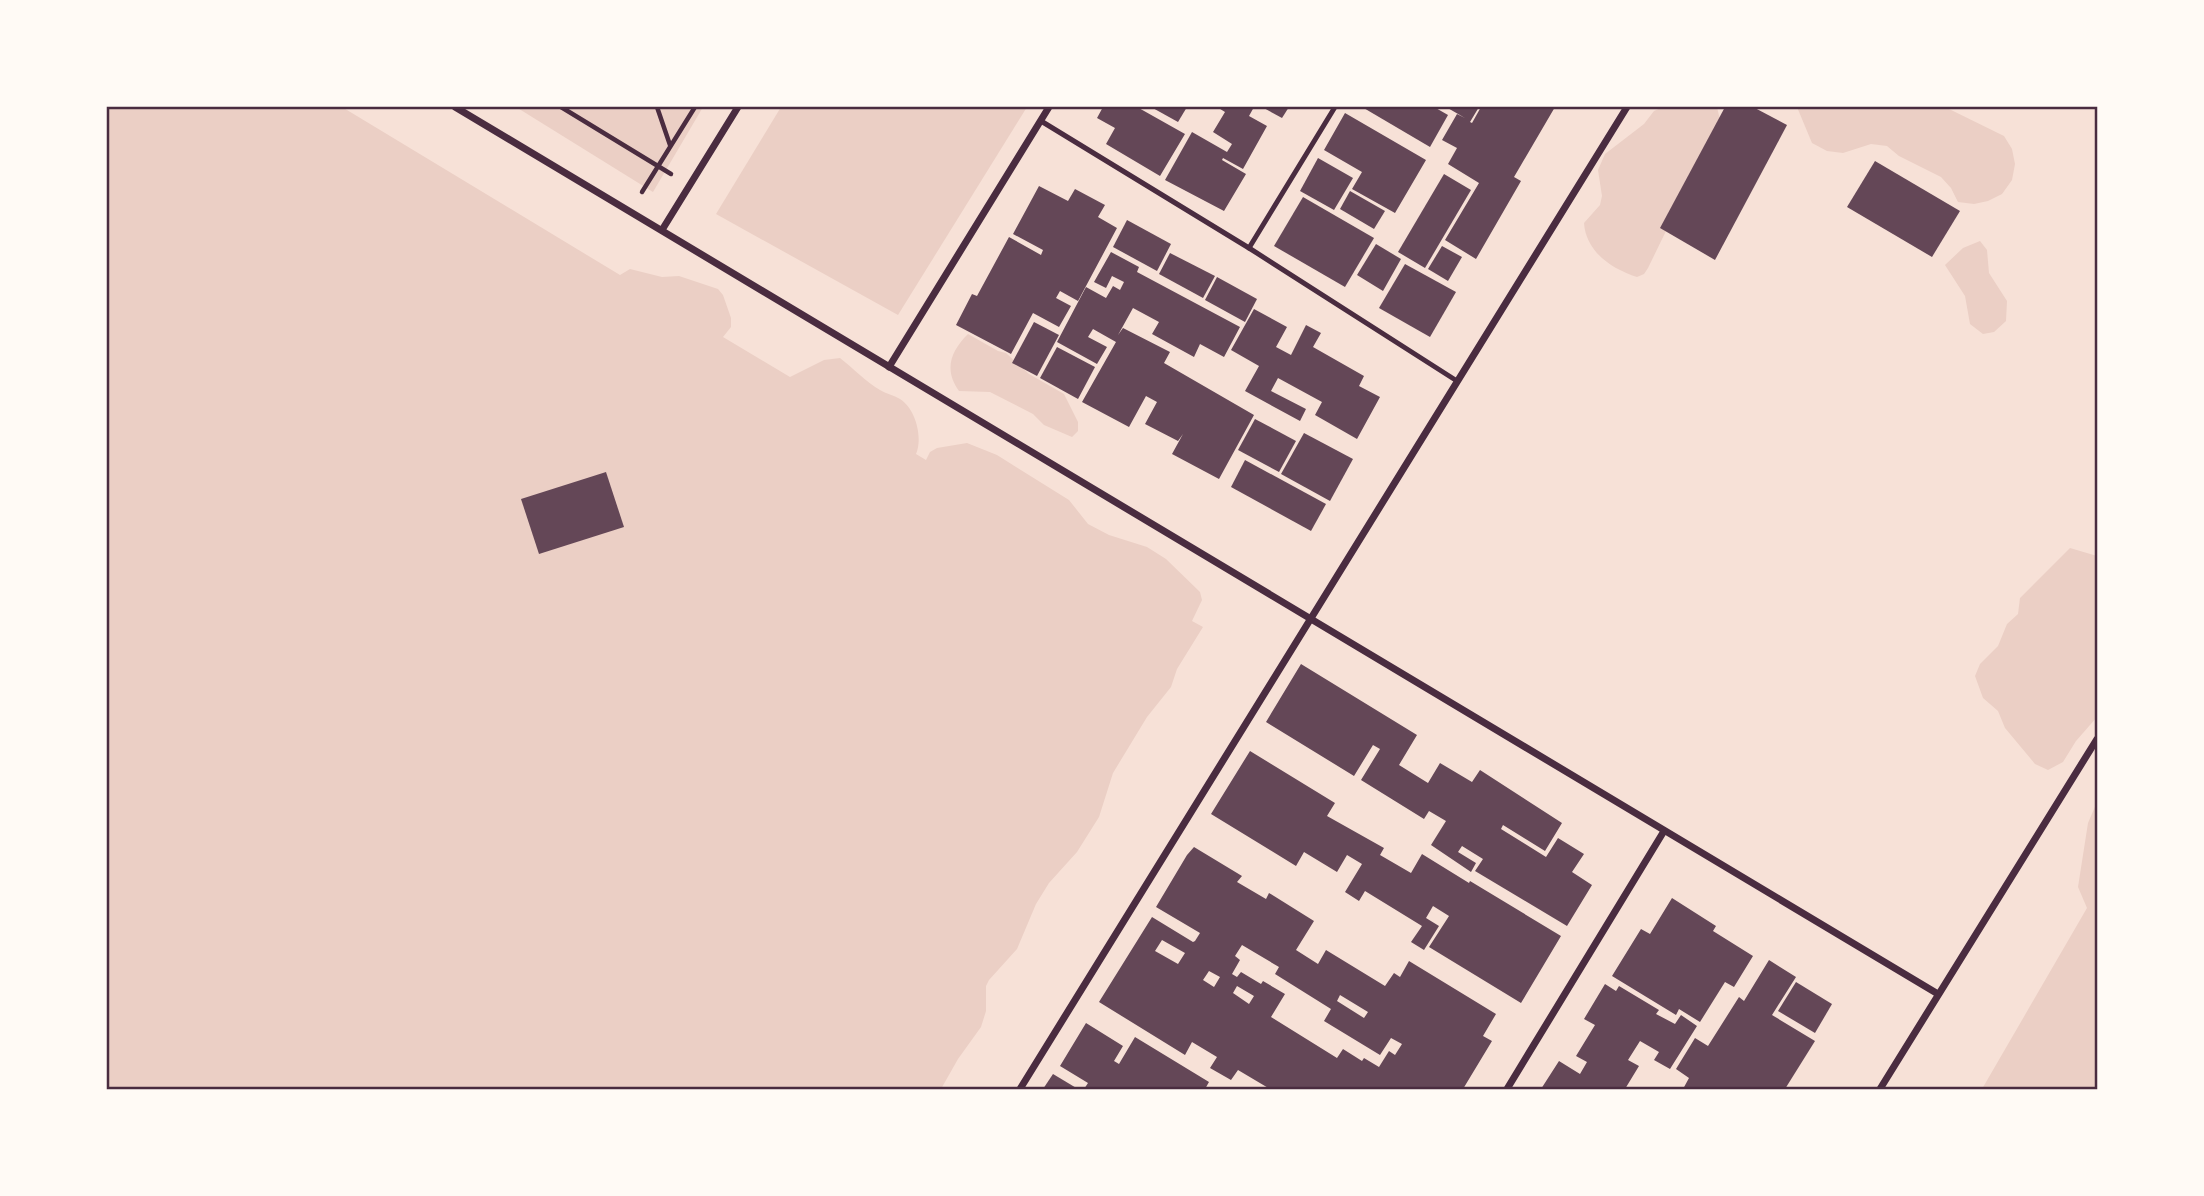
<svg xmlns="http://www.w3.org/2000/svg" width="2204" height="1196" font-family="Lora,serif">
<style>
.green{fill:#ebcfc5}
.building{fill:#644757;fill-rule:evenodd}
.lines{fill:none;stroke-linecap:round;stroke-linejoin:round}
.path{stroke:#4a2c40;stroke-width:4.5}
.service{stroke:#4a2c40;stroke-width:5}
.minor{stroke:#4a2c40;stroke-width:7}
.neatline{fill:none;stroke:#4a2c40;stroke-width:2.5}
</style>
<rect width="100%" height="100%" fill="#f7e1d7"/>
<g class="green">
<path d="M107,107H342L620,275L630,269L662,277L679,276L718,289L723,295L731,318V327L723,337L790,377L824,360L840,358C853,368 866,382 880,390C886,394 894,395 900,399C916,409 923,438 916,454L926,460L930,452L937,448L967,443L997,455L1069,500L1088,524L1109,535L1147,547L1166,559L1200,592L1202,600L1192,621L1203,627L1177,669L1171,687L1147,717L1113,773L1099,817L1077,852L1049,883L1036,904L1017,949L989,980L986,986V1011L981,1027L958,1059L941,1089H107Z"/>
<path d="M516,107H703L653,192Z"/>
<path d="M781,107H1027L898,315L716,214Z"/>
<path d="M1663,107H1717L1720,120L1648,268L1644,274L1637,277C1612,269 1586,252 1584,223L1600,205L1602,196L1598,170L1605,154L1644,124L1654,111Z"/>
<path d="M1797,107H1945L2004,136L2012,149L2015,164L2012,180L2002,194L1988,201L1974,204L1958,202L1951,188L1941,177L1899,156L1887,146L1871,144L1843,153L1827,151L1812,143Z"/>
<path d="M1980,241L1987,250L1989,273L2007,301L2006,321L1994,332L1983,334L1970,324L1965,296L1945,265L1963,248Z"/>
<path d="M968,334L998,351L1006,353L1029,374L1064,394L1078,422V431L1072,437L1044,425L1033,414L990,392L959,391C944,370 950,352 968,334Z"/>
<path d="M2070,548L2097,556V717L2076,741L2063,762L2048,770L2035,764L2005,728L1998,711L1983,698L1975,676L1980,664L1998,646L2007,624L2018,614L2020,598Z"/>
<path d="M2097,802V1089H1982L2087,908L2078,887L2088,823Z"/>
</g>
<g class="building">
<path d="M1103,107H1137L1185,134L1160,176L1106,144L1115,128L1097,118Z"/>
<path d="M1151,107H1187L1178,122Z"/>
<path d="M1217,107H1254L1249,116L1267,126L1243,169L1223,158L1222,160L1246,174L1224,211L1165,180L1192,132L1227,152L1232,144L1213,132L1225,112Z"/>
<path d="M1262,107H1289L1282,118Z"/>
<path d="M1362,107H1434L1448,115L1430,147Z"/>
<path d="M1446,107H1479L1470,122L1472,123L1481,107H1555L1514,177L1521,181L1476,259L1445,240L1479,183L1448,164L1457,148L1442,140L1457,114L1465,118Z"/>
<path d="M1725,107H1753L1787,125L1715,260L1660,228Z"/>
<path d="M1345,113L1426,160L1395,213L1352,189L1362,172L1324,150Z"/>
<path d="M1318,158L1353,178L1334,210L1300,191Z"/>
<path d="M1875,161L1960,211L1932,257L1847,207Z"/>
<path d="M1444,174L1471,190L1425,268L1398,252Z"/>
<path d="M1039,186L1068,201L1075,189L1105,205L1098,217L1117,228L1078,301L1060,291L1056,298L1071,306L1059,327L1033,313L1011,354L956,325L972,294L977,296L1009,237L1041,255L1043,250L1013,234Z"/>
<path d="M1350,191L1385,211L1374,229L1340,209Z"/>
<path d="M1303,197L1374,238L1345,287L1274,246Z"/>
<path d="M1127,220L1171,244L1157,271L1113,247Z"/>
<path d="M1376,244L1401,259L1383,291L1357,275Z"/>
<path d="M1442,246L1462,257L1448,281L1428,269Z"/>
<path d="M1111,252L1139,267L1137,272L1240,327L1224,357L1200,344L1194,357L1152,334L1159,322L1133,308L1118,335L1123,328L1170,352L1164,363L1254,415L1219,479L1172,454L1183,434L1178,441L1145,424L1157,402L1146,396L1129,427L1082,402L1116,342L1093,329L1088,337L1107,347L1097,364L1057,342L1086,287L1106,298L1113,286L1120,290L1124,282L1112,276L1106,288L1094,282Z"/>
<path d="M1170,253L1215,276L1203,298L1159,274Z"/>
<path d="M1405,264L1456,292L1430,337L1379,308Z"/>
<path d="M1217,277L1257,299L1245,322L1205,300Z"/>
<path d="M1254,309L1287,327L1276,347L1291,355L1306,325L1321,333L1313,347L1364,376L1359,386L1380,397L1357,439L1315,415L1322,402L1278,378L1271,391L1306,409L1300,421L1245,391L1259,366L1231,350Z"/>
<path d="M1034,322L1059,335L1037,376L1012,363Z"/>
<path d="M1057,347L1095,367L1078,399L1040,378Z"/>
<path d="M1255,419L1296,441L1279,472L1238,450Z"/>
<path d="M1304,433L1353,459L1330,501L1281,474Z"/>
<path d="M1245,460L1326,504L1311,531L1231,487Z"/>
<path d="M606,472L624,527L539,554L521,499Z"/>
<path d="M1301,664L1417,735L1399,765L1428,783L1440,763L1472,782L1480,770L1562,823L1545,851L1503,825L1501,829L1546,857L1558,838L1584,854L1572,872L1592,885L1567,926L1475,871L1483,859L1462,846L1458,852L1476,863L1471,872L1431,845L1446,821L1429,811L1424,819L1361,780L1380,749L1373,745L1354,776L1266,722Z"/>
<path d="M1250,751L1335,803L1327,816L1384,848L1380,855L1411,873L1422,854L1469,883L1470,881L1561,936L1521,1003L1429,947L1449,916L1433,906L1426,918L1439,926L1424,950L1411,942L1422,926L1365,891L1359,901L1345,892L1362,864L1347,855L1337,872L1304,852L1296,866L1211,814Z"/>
<path d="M1194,847L1242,876L1237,882L1266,899L1269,893L1314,921L1296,950L1318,964L1326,950L1385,986L1394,973L1400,977L1409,961L1496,1014L1483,1036L1492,1041L1463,1089H1270L1238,1070L1231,1080L1210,1068L1217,1057L1192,1042L1185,1055L1099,1002L1152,917L1193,942L1195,941L1200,933L1156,907L1187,855ZM1162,940L1185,953L1178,964L1155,951ZM1242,945L1279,967L1275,974L1331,1009L1324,1021L1380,1055L1391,1038L1402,1044L1395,1055L1389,1051L1379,1067L1364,1058L1362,1061L1343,1049L1337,1058L1271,1017L1285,994L1263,981L1261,984L1241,972L1237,977L1232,974L1240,960L1235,956ZM1209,971L1220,977L1214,987L1203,980ZM1237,986L1254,996L1249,1004L1233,993ZM1340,995L1368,1012L1364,1018L1337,1001Z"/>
<path d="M1672,898L1716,926L1713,931L1753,956L1734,987L1725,982L1700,1022L1679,1009L1676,1015L1612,976L1641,929L1650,934Z"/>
<path d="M1769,960L1796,977L1772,1015L1815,1041L1785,1089H1683L1689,1078L1676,1069L1695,1038L1708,1046L1739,997L1744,1001Z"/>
<path d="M1796,982L1832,1004L1815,1033L1778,1011Z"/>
<path d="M1605,984L1616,991L1619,986L1659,1010L1656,1014L1675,1024L1681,1015L1697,1026L1670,1069L1654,1060L1659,1052L1640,1041L1628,1060L1639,1066L1625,1089H1541L1559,1061L1580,1074L1587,1062L1576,1056L1595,1025L1584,1019Z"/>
<path d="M1086,1023L1123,1046L1114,1061L1119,1064L1135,1037L1209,1082L1205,1089H1084L1088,1083L1060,1066Z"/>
<path d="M1053,1074L1078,1089H1043Z"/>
</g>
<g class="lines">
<g class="path">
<path d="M561,107L671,174"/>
<path d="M657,107L670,145"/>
<path d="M642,192L695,107"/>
</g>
<g class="service">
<path d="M1041,121L1249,248L1457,381"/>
<path d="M1249,248L1335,107"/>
</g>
<g class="minor">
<path d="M455,107L1938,994"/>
<path d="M662,230L738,107"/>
<path d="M889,367L1049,107"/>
<path d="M1020,1089L1627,107"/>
<path d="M1507,1089L1664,831"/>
<path d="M1880,1089L2097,739"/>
</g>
</g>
<rect width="2204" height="1196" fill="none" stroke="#fffaf5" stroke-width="217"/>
<rect x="108" y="108" width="1988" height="980" class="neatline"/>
</svg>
